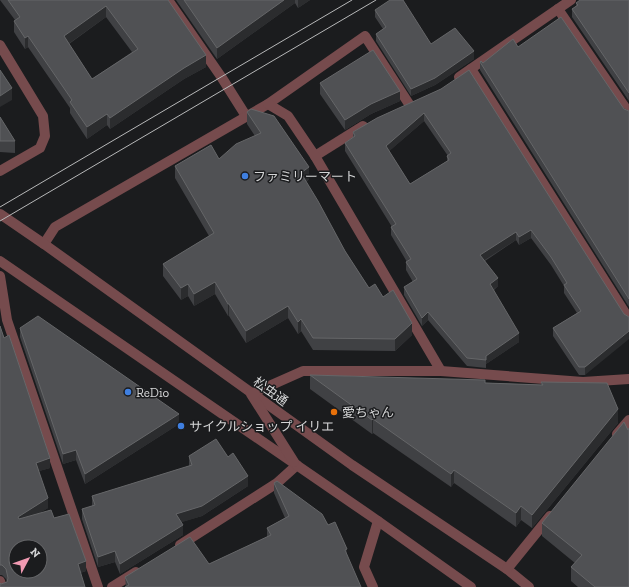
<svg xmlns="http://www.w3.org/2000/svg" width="629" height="587" font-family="'Zilla Slab','Noto Sans JP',serif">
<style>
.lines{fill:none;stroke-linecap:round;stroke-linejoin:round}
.minor{stroke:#764b4d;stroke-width:10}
.tertiary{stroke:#764b4d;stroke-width:10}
.tram{stroke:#b7b8b9;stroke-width:1}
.wall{fill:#404144;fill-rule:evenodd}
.shaded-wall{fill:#2b2c2e}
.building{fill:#505154;stroke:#656668;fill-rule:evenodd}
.shop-dot{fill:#3f7fe0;stroke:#1b1c1e;stroke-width:1.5}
.food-dot{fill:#e8710a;stroke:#1b1c1e;stroke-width:1.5}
.labels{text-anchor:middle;stroke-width:3;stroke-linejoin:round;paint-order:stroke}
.poi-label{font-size:13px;fill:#d4d5d6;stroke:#1b1c1e;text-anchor:start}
.street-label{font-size:13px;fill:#d4d5d6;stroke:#1b1c1e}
</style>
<rect width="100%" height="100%" fill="#1b1c1e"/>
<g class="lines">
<g class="minor">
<path d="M168,0L222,78L246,116"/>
<path d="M558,9L629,113"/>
<path d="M471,69L629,319"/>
<path d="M459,77L571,0"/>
<path d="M315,156L363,126"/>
<path d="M44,244L55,227L268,104L365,36L409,104"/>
<path d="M0,276L7,320L98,587"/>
<path d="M180,545L277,483L297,465"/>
<path d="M0,581L2,587"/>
<path d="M112,587L136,572"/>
<path d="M373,587L364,567L378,521"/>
</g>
<g class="tertiary">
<path d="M0,45L43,116L45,136L40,148L0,171"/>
<path d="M268,104L288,116L315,156L441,371"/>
<path d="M0,214L44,244L352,465L507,569L529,587"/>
<path d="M0,261L378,521L471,587"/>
<path d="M617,434L629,420"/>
<path d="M294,462L251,394L303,371H441L583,382L629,379"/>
<path d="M507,569L550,516"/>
</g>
<g class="tram">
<path d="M0,207L352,0"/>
<path d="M0,221L376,0"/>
</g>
</g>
<g class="wall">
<path d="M0,0H168L206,67L184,79L110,129L107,125L87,139L70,113V108L28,47L25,49L14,32V21L15,20ZM106,17L132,52L92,79L69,44Z"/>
<path d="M176,0H310L298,8L295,3L217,59Z"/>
<path d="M629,0V101L572,17V9L576,6V3Z"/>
<path d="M375,10L431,44L474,59L435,85L411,96L376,41V34L383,29L375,17Z"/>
<path d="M518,47L629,111V307L480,70V62L483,63Z"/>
<path d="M320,83L400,101L371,114L345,130L320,94Z"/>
<path d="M441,89L624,314L585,375H579L553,336V328L577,313L564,293V286L551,265L531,238L519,245L516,240L485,261L498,286L494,290L519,342L486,364V368L467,366L428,320L422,326L404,295V287L413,282L406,270V262H407L391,235V227H392L345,151V143L353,137V132ZM424,121L448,156H447V161L410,184L389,151Z"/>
<path d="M247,112L309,179L306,182L345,251L369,288L383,297L412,335L395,351L313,350L301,331L298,334L288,318L246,343L229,316H228L215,294L194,306L188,296L181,300L163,276V264L209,236L175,178V166L219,159L255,136L247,124Z"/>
<path d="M0,117L15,141V153L0,152Z"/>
<path d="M0,326L50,468L39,471L48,508L39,513L54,518L86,571L80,573L1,584L7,582L6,579L2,575H0Z"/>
<path d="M20,328L179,424L85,484L76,460L63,464L20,337Z"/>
<path d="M310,375L541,385V382L618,423L532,528L521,520L516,527L454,483L451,487L373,433L372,434L310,389Z"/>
<path d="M189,456L228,457L248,486L202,516L181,522L183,535L120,574L115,562L98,567L82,519V509L92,506V496L189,466Z"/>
<path d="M274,483L328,525L347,555L126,587L125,577L209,564L267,537V528L285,518L274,493Z"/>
<path d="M542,523L629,587H578L571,581V567L575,563L542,536Z"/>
</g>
<g class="shaded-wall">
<path d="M284,0H295V3L217,59V48Z"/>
<path d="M298,0H310L298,8Z"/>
<path d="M106,6V17L64,47V36Z"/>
<path d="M28,36V47L25,49V38Z"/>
<path d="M474,51V59L435,85L411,96V89Z"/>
<path d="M206,55V67L184,79L110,129V118L184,68Z"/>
<path d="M12,88V100L0,107V96Z"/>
<path d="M400,91V101L371,114L345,130V120L371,104Z"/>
<path d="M424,113V121L386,154V146Z"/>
<path d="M107,114V125L87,139V127Z"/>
<path d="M309,167V179L301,185V173Z"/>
<path d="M531,230V238L519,245V237Z"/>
<path d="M516,232V240L480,263V255Z"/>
<path d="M498,278V286L490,292V284Z"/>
<path d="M215,282V294L194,306V294Z"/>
<path d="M188,284V296L181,300V288Z"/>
<rect x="228" y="304" width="1" height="12"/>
<path d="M288,306V318L246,343V331Z"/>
<path d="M428,312V320L422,326V318Z"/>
<path d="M301,319V331L298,334V322Z"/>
<path d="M412,323V335L395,351V339Z"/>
<path d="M629,331V339L585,375V367Z"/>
<path d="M519,333V342L486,364V356Z"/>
<path d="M618,409V423L532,528V515Z"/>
<path d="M179,414V424L85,484V474Z"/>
<path d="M373,419V433L372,434V420Z"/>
<path d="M76,450V460L63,464V454Z"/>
<path d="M50,458V468L36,472V463Z"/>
<path d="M454,470V483L451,487V474Z"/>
<path d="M248,476V486L202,516L176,524V514Z"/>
<path d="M48,498V508L18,527V517Z"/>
<path d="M521,506V520L516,527V513Z"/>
<path d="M183,525V535L120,574V564Z"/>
<path d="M347,549V558L345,550Z"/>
<path d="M115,551V562L98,567V557Z"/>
<path d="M86,561V571L78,574V564Z"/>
</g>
<g class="building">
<path d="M8,0H168L206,55L184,68L110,118L107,114L87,127L70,102L72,100L28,36L25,38L14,21L20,17ZM106,6L138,49L92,79L64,36Z"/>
<path d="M184,0H284L217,48Z"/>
<path d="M390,0H403L431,44L455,28L474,51L435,78L411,89L376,34L386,27L375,10Z"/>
<path d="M580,0H629V93L572,9L578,5L576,3Z"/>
<path d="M561,17L624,109L629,111V299L480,62L481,61L483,63L513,39L518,47Z"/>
<path d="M373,50L400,91L371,104L345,120L320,83Z"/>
<path d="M0,70L12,88L0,96Z"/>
<path d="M469,70L624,314L629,317V331L585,367H579L553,328L581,311L564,285L567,283L551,257L531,230L519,237L516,232L480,255L498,278L490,284L519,333L486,356V360L467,358L428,312L422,318L404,287L417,279L406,262L411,259L391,227L396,224L345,143L355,136L353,132L377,118L441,89ZM424,113L451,153L447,156L449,160L410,184L386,146Z"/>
<path d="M251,109L274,116L309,167L301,173L318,201L345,251L369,288L375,284L383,297L393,290L412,323L395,339L313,338L301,319L298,322L288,306L246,331L229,304H228L215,282L194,294L188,284L181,288L163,264L214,233L175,166L211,145L219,159L236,144L261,133L247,112Z"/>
<path d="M0,117L15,141H0Z"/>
<path d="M38,316L179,414L85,474L76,450L63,454L20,328Z"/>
<path d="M0,326L4,338L9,335L50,458L36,463L48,498L18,517L19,519L51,510L54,518L69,514L86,561L78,564L85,587H0V583L1,584L7,582L8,578L6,569L2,565H0ZM16,547H40V571H16Z"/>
<path d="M310,375L485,380V383L543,385L541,382L607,383L618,409L532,515L521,506L516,513L454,470L451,474L373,419L372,420Z"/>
<path d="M624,422L628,430L629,428V587H595L571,567L582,555L542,523Z"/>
<path d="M216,439L228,457L233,453L248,476L202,506L176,514L183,525L120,564L115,551L98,557L82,509L95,505L92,496L192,465L189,456Z"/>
<path d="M277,481L322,514L328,525L335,522L347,549L345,550L361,587H125L129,585L125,577L190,537L209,564L271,535L267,528L289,516L274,483Z"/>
</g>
<g class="shop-dot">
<circle cx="245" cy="176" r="4"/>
<circle cx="128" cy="392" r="4"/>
<circle cx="181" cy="426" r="4"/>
</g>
<circle class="food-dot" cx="334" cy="412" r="4"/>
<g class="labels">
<g class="poi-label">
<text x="253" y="181">ファミリーマート</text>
<text x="136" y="397">ReDio</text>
<text x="342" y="417">愛ちゃん</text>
<text x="189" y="431">サイクルショップ イリエ</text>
</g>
<g class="street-label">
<text transform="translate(271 391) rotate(36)" y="5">松虫通</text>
</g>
</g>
<g transform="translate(28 559) rotate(49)"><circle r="19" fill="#1b1c1e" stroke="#656668"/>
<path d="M0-3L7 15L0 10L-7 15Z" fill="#f19ab2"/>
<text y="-6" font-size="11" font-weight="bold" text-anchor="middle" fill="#d4d5d6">N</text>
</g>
</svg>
